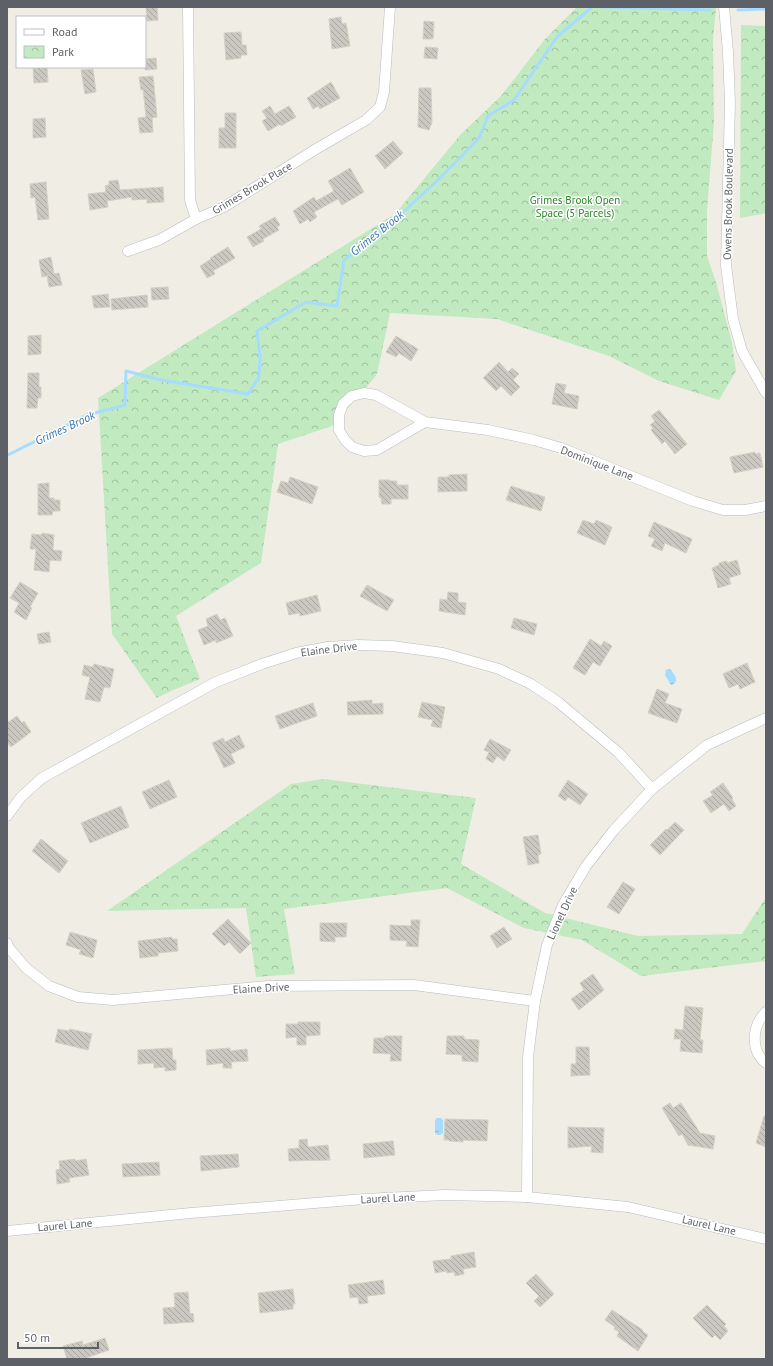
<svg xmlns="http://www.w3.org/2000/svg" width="773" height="1366" font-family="'PT Sans',sans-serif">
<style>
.park{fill:url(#park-crowns)}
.water{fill:url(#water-ripples)}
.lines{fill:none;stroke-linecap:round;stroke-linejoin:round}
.stream{stroke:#a6dcff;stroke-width:3}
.building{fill:url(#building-back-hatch);stroke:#d6cfc3}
.minor-casing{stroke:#b7bbc0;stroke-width:11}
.minor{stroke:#fff;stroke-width:10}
.labels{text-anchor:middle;stroke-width:3;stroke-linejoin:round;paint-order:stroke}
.street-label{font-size:11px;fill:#5d6167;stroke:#fff}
.park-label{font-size:11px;fill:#2e842e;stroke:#fff}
.water-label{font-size:12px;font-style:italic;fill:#3778b1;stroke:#fff}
</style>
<defs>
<pattern id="park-crowns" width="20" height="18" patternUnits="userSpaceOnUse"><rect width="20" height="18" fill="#c1eac0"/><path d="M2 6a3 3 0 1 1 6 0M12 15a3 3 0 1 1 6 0" fill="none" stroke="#a0c1a0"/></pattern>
<pattern id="water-ripples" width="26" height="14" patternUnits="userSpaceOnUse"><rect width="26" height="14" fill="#a6dcff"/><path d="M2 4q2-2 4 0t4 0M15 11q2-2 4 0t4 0" fill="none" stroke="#8ab6d2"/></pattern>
<pattern id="building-back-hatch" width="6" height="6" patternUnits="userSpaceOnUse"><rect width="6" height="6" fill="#cbc8c2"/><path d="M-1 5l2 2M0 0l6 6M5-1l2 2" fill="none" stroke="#a8a6a1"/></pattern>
</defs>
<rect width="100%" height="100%" fill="#f0ede5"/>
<g class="park">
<path d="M577,7H716L713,40L714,122L707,210V256L716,282L732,343L736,371L719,400L659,381L609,356L497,319L390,313L377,374L370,383L332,426L278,444L261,563L176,616L200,679L171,691L157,698L112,634L98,398L395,214L461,134L501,96L545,39Z"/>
<path d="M741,25L766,26V213L740,218Z"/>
<path d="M323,779L476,798L461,864L545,913L638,936L742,934L766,897V961L641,976L582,940L524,928L447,888L284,909L295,974L256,977L246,908L107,911L291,784Z"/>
</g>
<g class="water">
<path d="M669,669L671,670C674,674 679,679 674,684L671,685L665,675L666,670Z"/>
<path d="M437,1118H441L443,1120V1133L440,1135H437L435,1133V1120Z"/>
</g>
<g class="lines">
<g class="stream">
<path d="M602,7L710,10"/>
<path d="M738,10L766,9"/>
<path d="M8,455L87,415L125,405L126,371L161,380L248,394L259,377L260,357L257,331L306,302L337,306L344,260L387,227L439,179L479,138L488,116L514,100L557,37L592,7"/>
</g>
</g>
<g class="building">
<path d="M146,7H157L158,20L147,21Z"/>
<path d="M341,17L342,24L346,23L350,46L332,49L329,19Z"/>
<path d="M424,21L434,22L433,39H423Z"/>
<path d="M241,32L242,45H246L247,55H241V58L226,60L224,33Z"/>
<path d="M425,47L438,48L437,59L424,58Z"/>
<path d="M156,58L157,69L145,70V59Z"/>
<path d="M33,67H47L48,82L34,83Z"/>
<path d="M93,69L96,92L85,94L81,70Z"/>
<path d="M153,76L157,117L152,118L153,132L140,133L138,118L146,117L143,89L141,90L139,77Z"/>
<path d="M331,82L340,98L320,109L318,106L313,109L307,98Z"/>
<path d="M419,88H431L432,122L429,130L418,127Z"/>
<path d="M270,106L275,114L289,106L296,117L281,126L280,124L268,131L262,121L267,118L262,111Z"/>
<path d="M225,113H236V148H219V128H225Z"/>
<path d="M45,118L46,137L33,138V119Z"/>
<path d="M393,141L403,153L385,169L375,156Z"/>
<path d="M350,168L364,192L342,205L338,199L314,212L317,217L310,222L308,219L300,224L293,211L314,197L316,201L334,191L328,181Z"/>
<path d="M118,180L120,190L163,187L164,202L147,203V199L132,200V197L107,201L108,207L90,210L88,194L106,192L105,186L109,185V181Z"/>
<path d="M46,182L49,219L38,220L35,197L31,198L30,184Z"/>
<path d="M275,217L280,225L277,227L279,230L263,239L264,241L253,247L247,237L261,229L259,226Z"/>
<path d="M228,247L235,258L213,271L215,274L207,278L200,266L211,259L210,258Z"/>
<path d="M51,257L54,274L59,273L62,285L49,287L47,276L50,275L42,277L39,260Z"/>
<path d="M168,287L169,299L152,300L151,288Z"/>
<path d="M108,294L110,307L94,308L92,296Z"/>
<path d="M147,295L148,307L112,310L111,299Z"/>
<path d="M41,335V354L28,355V336Z"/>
<path d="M396,336L418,349L411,361L399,353L396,357L386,352Z"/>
<path d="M499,362L508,372L512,368L519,374L513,380L520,387L511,396L501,386L496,391L483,378Z"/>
<path d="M28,373H39V387H41V398H38L37,408H27Z"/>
<path d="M556,383L566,385L564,393L579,396L577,409L552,404Z"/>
<path d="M659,410L687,444L675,454L665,441L662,444L651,430L653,428L650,425L655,421L651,416Z"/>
<path d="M755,452V454L760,453L763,467L734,473L730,457Z"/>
<path d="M467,474V491L438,492V477H449V475Z"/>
<path d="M290,477L318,487L312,504L277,492L281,481L288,483Z"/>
<path d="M379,480H390V481H397V485H408V499H391V504H382L381,498L379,497Z"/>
<path d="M49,483V498H54V500H60V511H53L52,515H38V484Z"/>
<path d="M511,486L545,497L541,511L506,500Z"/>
<path d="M583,520L594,524L596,520L612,527L605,545L577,533Z"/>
<path d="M654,522L692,539L686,553L665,543L662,551L651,546L655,539L648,536Z"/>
<path d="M42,533L54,535L53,550L62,551L61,561L50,560L49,572L34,570L36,549H30L32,534L42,535Z"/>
<path d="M737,560L741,574L729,578L731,584L718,588L712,568L719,565V563L727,561V563Z"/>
<path d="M20,582L38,593L30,607L32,608L26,620L14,612L19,603L10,598Z"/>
<path d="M367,585L394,600L387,611L360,596Z"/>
<path d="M448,592L458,593V602L466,603L465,615L439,611L440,599L447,600Z"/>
<path d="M317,595L321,611L300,616L299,613L289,615L286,603Z"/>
<path d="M217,614L220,620L225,618L233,636L216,643V640L204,645L198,630L208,626L206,619Z"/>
<path d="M514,618L537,624L534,635L511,628Z"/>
<path d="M49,632L51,642L39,644L37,634Z"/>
<path d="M590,639L601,646L604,641L612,646L600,666L593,662L585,675L573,668Z"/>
<path d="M747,663L755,682L740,689L738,684L729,688L723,674Z"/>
<path d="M94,664L114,669L110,688L104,687L100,702L85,699L90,677L82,675L84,665L93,667Z"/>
<path d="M657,689L669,694L665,703L682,709L677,723L648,713Z"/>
<path d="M372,700V704L383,703V714L348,715L347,702Z"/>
<path d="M422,702L445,707L441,728L431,726L433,720L418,717Z"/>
<path d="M313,703L317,716L280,729L275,716Z"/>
<path d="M17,716L22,723L24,721L31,732L11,747L7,742V723Z"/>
<path d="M239,735L245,747L231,754L235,763L224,768L212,743L223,738L225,742Z"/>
<path d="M490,739L511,750L504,761L497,756L493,763L486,759L489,752L484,750Z"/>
<path d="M169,780L177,797L150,809L142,792Z"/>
<path d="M568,780L588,794L580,805L568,797L565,801L558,796Z"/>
<path d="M723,783L733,798L732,799L736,806L729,811L724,804L711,813L703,801L713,795L710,792Z"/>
<path d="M121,806L129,827L90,843L81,823Z"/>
<path d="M675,822L684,830L660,855L650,845L666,829L667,830Z"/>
<path d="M538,835L541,854L538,855L539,863L528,865L523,837Z"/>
<path d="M41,839L68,861L59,873L32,851Z"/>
<path d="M623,882L635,889L619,914L607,907Z"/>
<path d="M228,919L251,943L240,954L229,942L224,946L212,934Z"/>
<path d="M411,920H420L418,947L406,946L407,941L390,940V925L411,926Z"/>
<path d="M320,923H347L346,937H335V942L320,941Z"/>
<path d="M504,927L512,939L497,948L490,936Z"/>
<path d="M70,932L97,940L93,958L79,954L81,950L66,945Z"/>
<path d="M172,937V939H177L178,951L158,953V956L140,958L138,941Z"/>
<path d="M593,974L604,990L579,1010L571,999L584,990L580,983Z"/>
<path d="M685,1006L703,1008L700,1040H703L702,1053L680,1051L681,1039H674L675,1029L683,1030Z"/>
<path d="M298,1022H320V1035L306,1036V1045H297V1037L286,1038V1024H298Z"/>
<path d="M58,1029L69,1031L70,1029L92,1034L88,1050L55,1042Z"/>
<path d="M385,1036H402L401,1061H390L391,1054L373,1053L374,1038H384Z"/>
<path d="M447,1036H464V1039L479,1040L478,1062L462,1061V1055L446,1054Z"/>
<path d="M576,1047H589L590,1075L571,1076V1064H576Z"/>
<path d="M172,1048L173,1060H176V1070L165,1071V1067L154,1068V1063L138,1064V1050Z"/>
<path d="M230,1048V1051L247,1049L248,1061L231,1062L232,1068H223V1063L207,1065L206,1050Z"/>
<path d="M670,1103L673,1108L681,1103L700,1133L715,1136L713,1149L688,1145L682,1134L679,1136L662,1108Z"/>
<path d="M764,1116H766V1147L756,1143Z"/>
<path d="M445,1119L488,1120L487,1141L463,1140V1142L449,1141V1140H444Z"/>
<path d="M568,1127L604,1128L603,1153L591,1152L592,1146L568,1148Z"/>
<path d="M307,1139L308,1147L328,1145L330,1160L289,1161L288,1149L299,1148V1140Z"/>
<path d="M393,1141L395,1155L364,1158L363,1144Z"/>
<path d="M238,1154L239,1167L201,1171L200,1156Z"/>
<path d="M75,1159V1161L86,1159L89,1175L69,1178L70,1182L57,1184L56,1170L60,1169L59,1161Z"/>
<path d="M159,1162L160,1175L123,1177L122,1164Z"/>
<path d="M474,1252L476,1267L463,1269L464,1274L455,1276L454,1272L447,1273L446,1271L435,1273L433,1261L451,1259V1256Z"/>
<path d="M536,1274L554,1294L540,1307L534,1301L539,1296L526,1283Z"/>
<path d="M383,1280L385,1294L367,1296L368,1303L359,1304L358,1297L350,1298L348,1285Z"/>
<path d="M293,1289L295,1304H293V1309L260,1313L258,1293Z"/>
<path d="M188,1292L190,1314L193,1313L194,1322L164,1324L163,1308L175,1307L174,1293Z"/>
<path d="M707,1305L726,1324L724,1326L728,1331L720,1340L715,1335L712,1338L693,1318Z"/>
<path d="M612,1310L643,1330L642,1331L648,1335L638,1351L617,1336L619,1332L614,1329L615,1327L605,1320Z"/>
<path d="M105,1338L109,1350L83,1359H67L63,1346L82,1341L83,1345Z"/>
</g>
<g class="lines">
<g class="minor-casing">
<g id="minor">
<path d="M188,7L190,200L196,219"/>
<path d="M724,7L728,52L730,103L726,265L733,319L742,351L766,393"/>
<path d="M128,251L159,240L196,219L224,207L316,149L366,120L380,107L384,92L390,7"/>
<path d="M425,422L377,450L364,451L352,447L345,440L339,430V415L343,404L352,396L364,393L376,395L425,422L488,430L534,440L561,448L693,501L723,510H745L766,506"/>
<path d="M7,816L21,797L42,778L216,682L262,664L296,653L328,647L358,645L392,646L443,653L499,669L531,684L558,702L619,753L652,789"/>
<path d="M7,943L9,948L26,968L49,986L78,997L113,1000L268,986L414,985L535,1001"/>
<path d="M766,1012C752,1025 750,1051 766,1063"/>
<path d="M527,1197L528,1057L535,1001L547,945L563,905L586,866L614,830L652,789L707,745L766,718"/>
<path d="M7,1231L191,1213L364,1199L445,1195L527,1197L628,1207L766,1239"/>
</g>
</g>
<use href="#minor" class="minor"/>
</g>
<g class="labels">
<g class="street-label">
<text transform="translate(252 188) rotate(-31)" y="4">Grimes Brook Place</text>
<text transform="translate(728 204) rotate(-89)" y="4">Owens Brook Boulevard</text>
<text transform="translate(597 463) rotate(21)" y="4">Dominique Lane</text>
<text transform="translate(329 649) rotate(-7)" y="4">Elaine Drive</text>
<text transform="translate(562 913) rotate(-65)" y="4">Lionel Drive</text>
<text transform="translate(261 988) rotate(-3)" y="4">Elaine Drive</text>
<text transform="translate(388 1198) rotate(-3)" y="4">Laurel Lane</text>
<text transform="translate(65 1225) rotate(-5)" y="4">Laurel Lane</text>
<text transform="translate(709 1225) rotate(13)" y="4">Laurel Lane</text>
</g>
<g class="park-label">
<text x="575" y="204">Grimes Brook Open<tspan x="575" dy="13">Space (5 Parcels)</tspan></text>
</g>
<g class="water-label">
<text transform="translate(377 233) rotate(-39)" y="4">Grimes Brook</text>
<text transform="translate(65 428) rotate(-25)" y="4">Grimes Brook</text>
</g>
</g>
<rect width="773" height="1366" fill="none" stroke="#5d6167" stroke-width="16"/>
<rect x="16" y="16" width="130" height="52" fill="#ffffff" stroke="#bec0c2"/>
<rect x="24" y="29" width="20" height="6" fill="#ffffff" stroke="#bec0c2"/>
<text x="52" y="36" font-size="12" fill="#5d6167">Road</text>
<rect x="24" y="46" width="20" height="12" fill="url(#park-crowns)" stroke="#bec0c2"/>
<text x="52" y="56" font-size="12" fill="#5d6167">Park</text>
<path d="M18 1342v6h80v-6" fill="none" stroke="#5d6167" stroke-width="2"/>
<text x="24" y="1342" font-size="12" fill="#5d6167" stroke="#ffffff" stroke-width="3" paint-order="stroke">50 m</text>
</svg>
